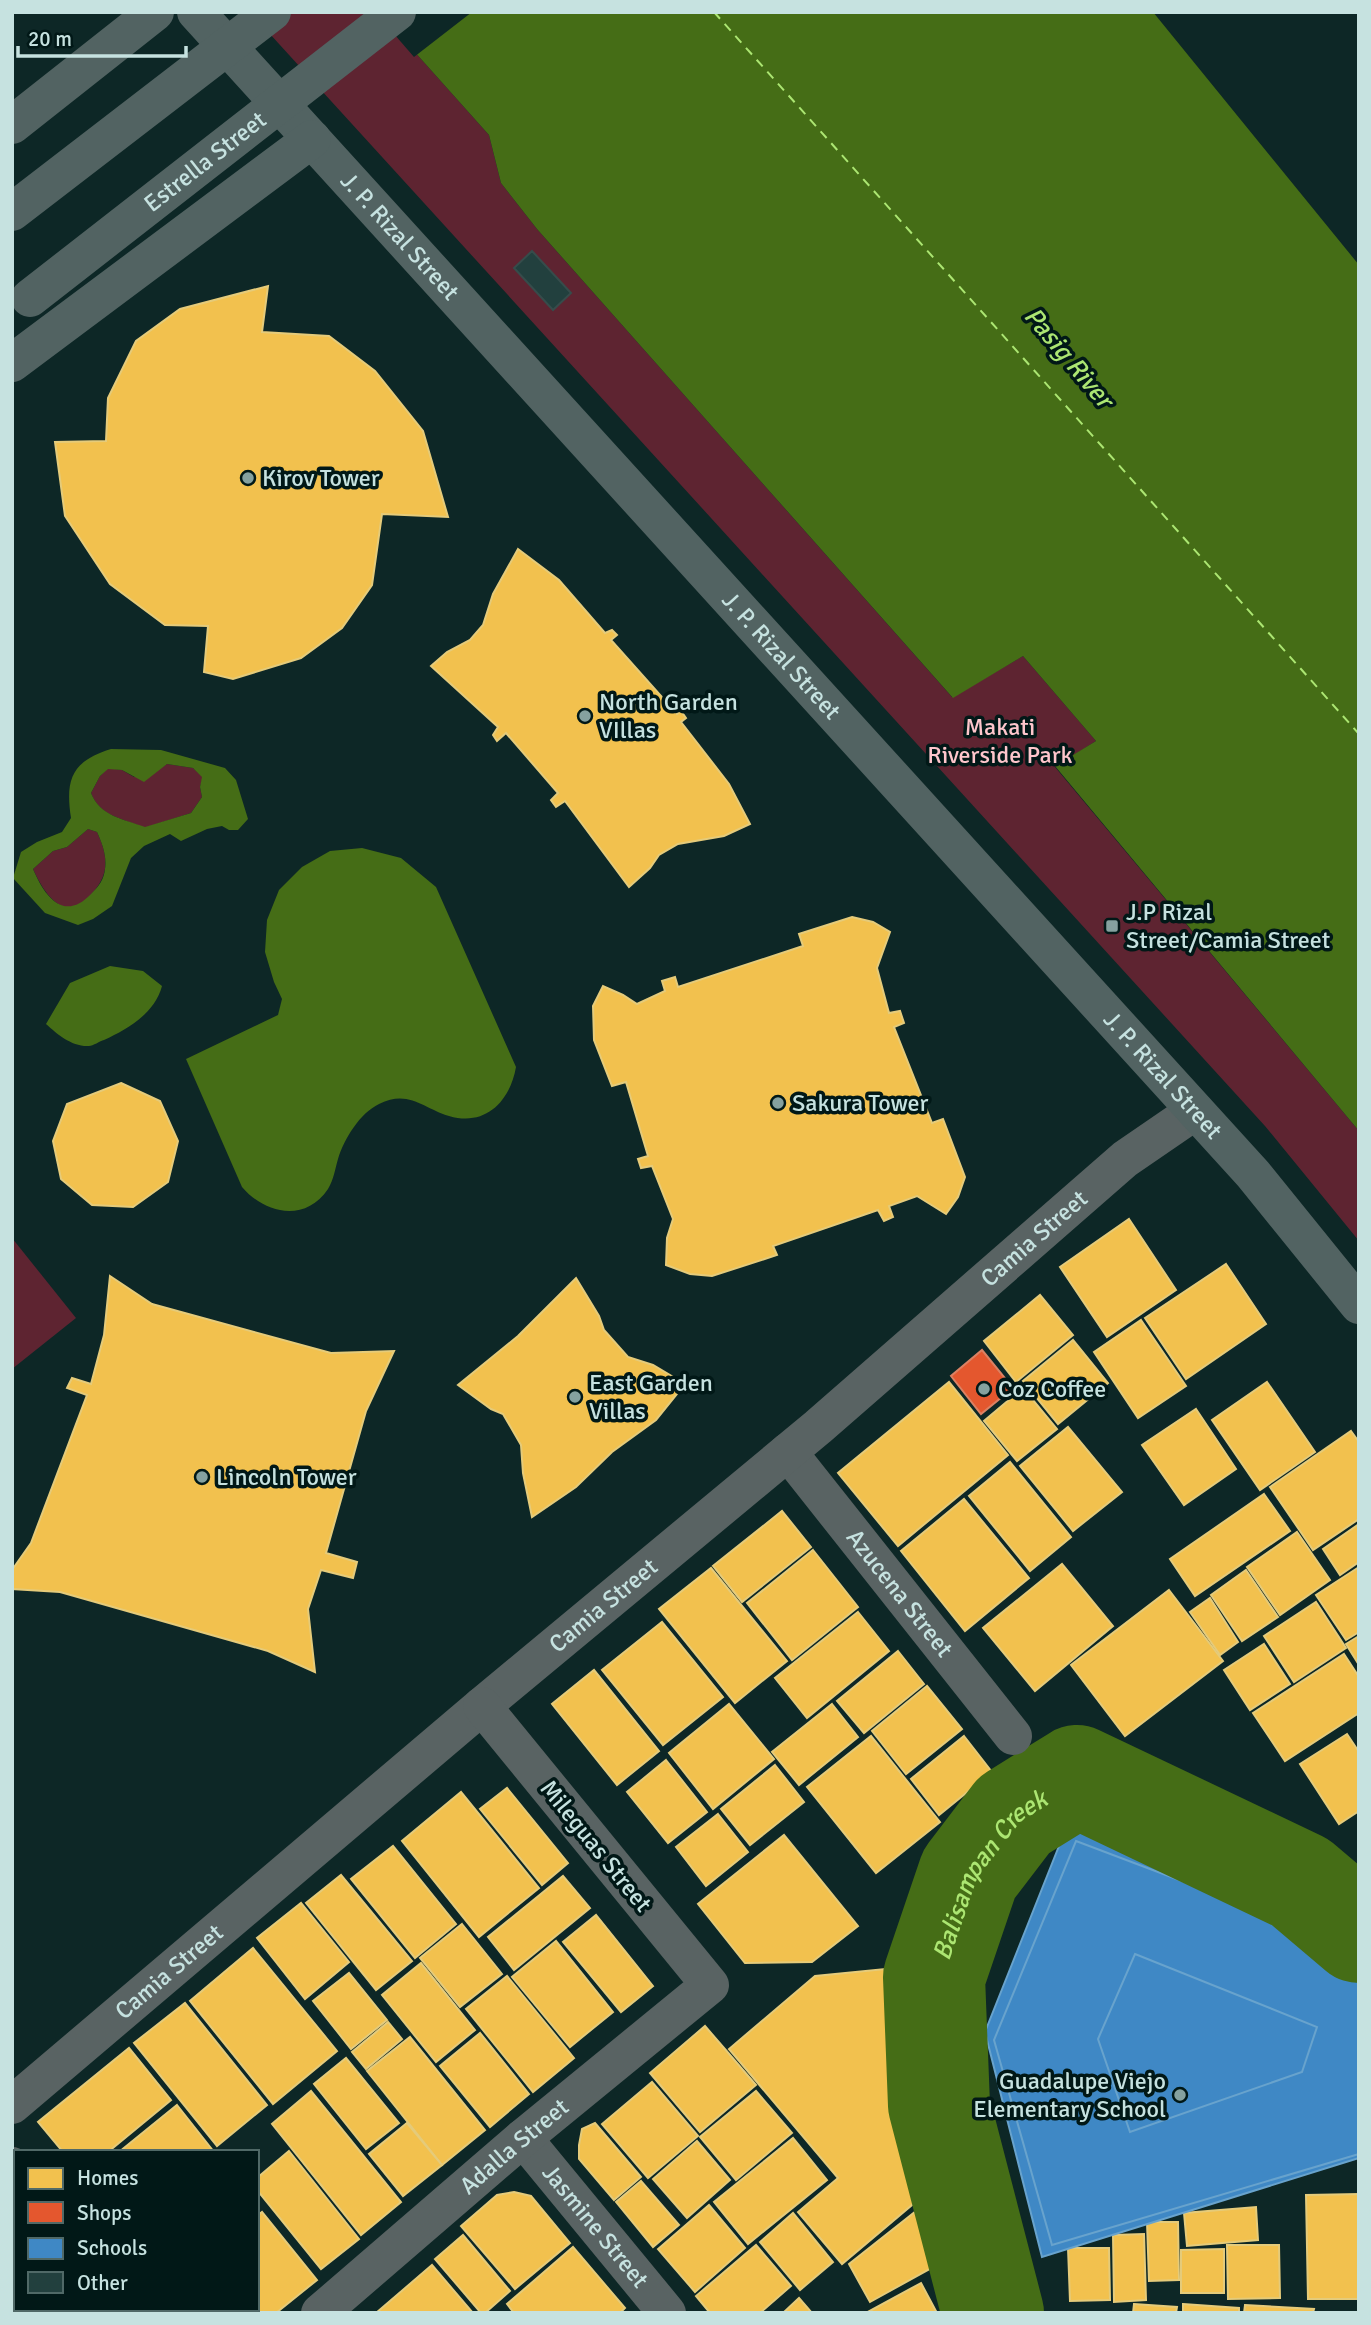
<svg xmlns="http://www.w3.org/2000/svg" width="1371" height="2325" font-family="Signika,sans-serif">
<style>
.green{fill:#5e2431}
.water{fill:#456d16;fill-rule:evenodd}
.pier{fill:#0d2726}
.homes{fill:#f2c14e;stroke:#e5cb7a;stroke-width:2}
.shops{fill:#e4572e;stroke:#db8163;stroke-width:2}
.schools{fill:#3f88c5;stroke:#68a3cd;stroke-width:2;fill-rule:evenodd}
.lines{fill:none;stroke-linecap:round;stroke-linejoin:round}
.river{stroke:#456d16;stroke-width:102}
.ferry{stroke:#ace672;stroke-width:2;stroke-dasharray:9 7;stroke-linecap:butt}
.building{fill:#22403e;stroke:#364c4b;stroke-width:2}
.minor{stroke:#596363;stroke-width:38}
.major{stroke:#526362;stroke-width:38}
.major-bridge{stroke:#526362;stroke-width:38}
.poi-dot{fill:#85a19f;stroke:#011817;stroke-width:2.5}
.labels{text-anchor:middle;stroke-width:7;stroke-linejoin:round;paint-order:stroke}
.street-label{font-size:24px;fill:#c6e2e0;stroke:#011817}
.poi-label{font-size:24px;fill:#c6e2e0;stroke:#011817;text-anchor:start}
.park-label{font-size:24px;fill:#fec6cc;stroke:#011817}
.water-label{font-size:26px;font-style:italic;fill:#ace672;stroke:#011817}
</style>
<rect width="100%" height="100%" fill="#0d2726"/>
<g class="green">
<path d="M250,12H379L489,135L501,183L537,229L952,697L1023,656L1096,741L1055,767L1359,1131V1241L1265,1126Z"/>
<path d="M167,764L193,768L203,777L200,787L202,797L191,813L144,828C123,818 100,817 91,793L100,776L108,768L122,770L134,777L156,771Z"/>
<path d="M88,829L97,832C102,843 107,856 105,869C103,881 96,889 89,897C63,925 43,891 33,869L53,851L67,847Z"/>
<path d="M12,1238L76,1318L12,1369Z"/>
</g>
<g class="water">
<path d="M379,12H1153L1359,265V1131L1055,766L1096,741L1023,656L953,698L537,229L501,183L489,135Z"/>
<path d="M111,749L161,750L225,768L236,780L248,819L238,830H229L222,826L207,829L181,841L170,834L144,846L131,858L112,906L93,919L78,925L45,913L13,878L21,852L37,842L62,832L71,818C65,779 72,761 111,749ZM167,764L193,768L202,777L200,787L202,797L191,813L145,827C123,819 100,816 91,793L100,776L108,769L122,770L144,782ZM88,829L97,832C102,843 107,856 105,869C104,879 99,886 92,893C64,923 45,897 33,869L53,851L67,847Z"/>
<path d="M362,848L401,858L436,887L516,1067C510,1101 486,1127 449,1116C424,1109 409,1089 379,1104C360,1113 344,1139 338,1159C335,1169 334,1179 328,1189C305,1223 265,1214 242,1187L186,1059L278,1015L282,999L274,982L265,952L267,920L279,890L302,867L330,851Z"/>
<path d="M110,966L143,971L162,986C155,1013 128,1029 104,1040C100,1041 93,1046 89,1046C72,1047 57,1034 46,1024L70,983Z"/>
</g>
<path class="pier" d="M375,12H472L414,57Z"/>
<g class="homes">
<path d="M268,286L262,332L329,336L375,371L423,431L448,517L382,514L372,585L342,628L301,658L233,679L204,672L208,626L165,625L110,584L65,516L55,442L106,441L108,398L136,341L180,309Z"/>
<path d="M518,549L559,580L605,633L612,630L617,635L611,640L677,714L681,711L686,718L681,722L729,784L750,824L724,836L678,844L659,855L650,868L629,887L565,801L556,807L551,800L558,793L506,733L497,741L493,735L498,727L431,666L447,652L470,640L483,625L493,594Z"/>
<path d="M852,917L873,922L890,932L877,968L889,1013L900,1011L904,1023L894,1027L932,1123L943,1119L965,1177L958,1197L946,1214L917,1196L889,1206L893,1217L884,1221L878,1210L773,1246L777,1255L712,1276L690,1274L666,1265L667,1238L673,1219L652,1166L641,1168L638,1159L648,1156L626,1082L612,1086L594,1040L593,1006L603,986L623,995L637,1004L665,991L662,981L675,977L678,987L803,946L799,934Z"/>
<path d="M121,1083L160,1101L178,1141L168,1182L133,1207L92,1205L61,1179L53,1141L67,1104Z"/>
<path d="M1129,1219L1176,1290L1107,1337L1060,1267Z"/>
<path d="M1226,1264L1266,1324L1186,1379L1145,1318Z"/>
<path d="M110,1276L152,1304L331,1353L394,1351L366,1411L326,1553L357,1562L353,1578L321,1570L308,1609L315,1672L268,1651L60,1592L12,1589V1570L31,1543L87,1395L67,1388L72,1378L91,1384L104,1335Z"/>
<path d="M576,1278L599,1316L604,1330L628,1357L653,1365L685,1384L656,1420L612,1452L576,1487L532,1517L523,1473L521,1445L503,1414L491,1409L458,1385L518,1336Z"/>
<path d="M1040,1295L1073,1335L1016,1382L984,1341Z"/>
<path d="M1141,1320L1186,1386L1138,1418L1094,1352Z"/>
<path d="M1073,1340L1108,1383L1058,1424L1023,1381Z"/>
<path d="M949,1382L1008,1455L898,1546L838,1473Z"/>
<path d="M1267,1382L1315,1452L1260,1490L1212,1420Z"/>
<path d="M1023,1388L1057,1429L1017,1461L984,1421Z"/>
<path d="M1196,1409L1236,1469L1184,1505L1142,1445Z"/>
<path d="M1068,1427L1122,1492L1073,1531L1020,1466Z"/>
<path d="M1351,1431L1359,1442V1519L1313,1550L1270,1487Z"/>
<path d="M1010,1462L1071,1537L1030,1571L969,1496Z"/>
<path d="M1264,1494L1290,1531L1195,1596L1170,1559Z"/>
<path d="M964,1499L1029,1578L965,1631L901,1551Z"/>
<path d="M782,1511L811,1547L742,1602L713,1566Z"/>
<path d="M1359,1524V1562L1340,1575L1323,1549Z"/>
<path d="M1297,1532L1330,1580L1280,1615L1247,1567Z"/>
<path d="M813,1550L858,1607L792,1660L747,1603Z"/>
<path d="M1062,1564L1113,1626L1035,1691L983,1628Z"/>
<path d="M1359,1567V1632L1346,1640L1316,1595Z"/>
<path d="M711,1568L787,1661L735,1703L659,1609Z"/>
<path d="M1246,1570L1278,1617L1242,1641L1211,1595Z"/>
<path d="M1169,1590L1223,1661L1125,1736L1071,1665Z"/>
<path d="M1210,1598L1238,1642L1220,1655L1190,1612Z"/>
<path d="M1316,1602L1346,1648L1294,1682L1264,1636Z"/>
<path d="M858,1612L889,1651L807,1718L775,1678Z"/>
<path d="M662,1622L723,1697L663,1745L602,1670Z"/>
<path d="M1359,1636V1665L1346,1644Z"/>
<path d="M1264,1644L1290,1684L1250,1710L1224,1670Z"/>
<path d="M898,1651L924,1684L864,1733L837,1701Z"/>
<path d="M1344,1654L1359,1677V1713L1285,1761L1253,1713Z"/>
<path d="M594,1670L659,1751L617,1785L552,1704Z"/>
<path d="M927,1686L962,1729L906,1774L872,1731Z"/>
<path d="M729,1704L774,1759L713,1809L669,1753Z"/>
<path d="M832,1704L858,1737L799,1785L772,1752Z"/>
<path d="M1347,1734L1359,1752V1811L1339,1824L1300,1764Z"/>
<path d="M871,1736L940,1822L876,1873L807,1787Z"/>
<path d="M964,1736L992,1772L939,1815L911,1779Z"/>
<path d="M666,1760L707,1812L668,1843L627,1792Z"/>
<path d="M775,1765L804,1802L750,1845L721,1809Z"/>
<path d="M507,1788L568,1863L542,1885L480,1809Z"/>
<path d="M461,1792L539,1888L479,1937L402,1841Z"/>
<path d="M718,1814L748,1852L706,1886L676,1847Z"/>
<path d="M784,1835L858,1926L812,1962L745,1963L698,1904Z"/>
<path d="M393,1846L456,1924L415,1958L351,1879Z"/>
<path d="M341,1875L412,1961L376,1990L306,1903Z"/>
<path d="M563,1876L590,1908L514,1970L488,1937Z"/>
<path d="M301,1903L349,1962L305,1999L257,1938Z"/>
<path d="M596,1915L653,1986L621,2012L563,1942Z"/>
<path d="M462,1924L502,1974L460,2007L420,1958Z"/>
<path d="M556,1941L613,2012L570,2047L512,1977Z"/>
<path d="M253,1948L337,2051L273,2104L190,2001Z"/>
<path d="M421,1963L475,2030L436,2062L382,1995Z"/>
<path d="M885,1969L925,2194L842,2264L798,2212L838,2178L729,2049L815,1976Z"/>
<path d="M349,1973L387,2020L351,2049L313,2001Z"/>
<path d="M507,1976L574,2058L533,2092L466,2009Z"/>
<path d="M185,2003L267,2105L217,2146L134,2043Z"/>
<path d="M388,2022L402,2039L366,2069L352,2052Z"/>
<path d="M705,2026L756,2085L700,2132L650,2073Z"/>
<path d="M480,2033L529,2094L490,2127L440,2066Z"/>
<path d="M410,2037L485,2130L442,2165L367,2071Z"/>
<path d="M129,2048L171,2100L108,2152H63L38,2122Z"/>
<path d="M346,2058L399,2123L366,2149L314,2084Z"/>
<path d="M652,2082L698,2136L648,2178L602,2124Z"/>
<path d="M311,2091L401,2202L361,2235L272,2124Z"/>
<path d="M756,2091L792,2133L736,2180L700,2137Z"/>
<path d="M177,2105L214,2152H119Z"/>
<path d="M407,2123L442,2165L403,2196L369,2154Z"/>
<path d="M595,2123L641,2177L614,2200L579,2159V2145L582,2129Z"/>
<path d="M793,2138L827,2180L748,2244L714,2202Z"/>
<path d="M697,2141L730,2180L687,2218L653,2179Z"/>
<path d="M289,2151L359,2239L321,2269L257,2190V2178Z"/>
<path d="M641,2181L679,2225L653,2247L616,2202Z"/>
<path d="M514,2192L531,2196L570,2243L515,2289L461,2226L497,2195Z"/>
<path d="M1359,2194V2299H1308L1306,2195Z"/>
<path d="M709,2205L745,2248L695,2292L658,2249Z"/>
<path d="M1256,2207L1258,2240L1187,2246L1184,2213Z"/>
<path d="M916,2211L944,2261L870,2302L849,2264Z"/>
<path d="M262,2212L317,2280L276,2313H200L197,2309H257V2216Z"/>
<path d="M793,2213L833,2262L800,2290L760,2242Z"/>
<path d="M1147,2222H1178L1179,2280L1149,2281Z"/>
<path d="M12,2224L16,2229V2309H31L27,2313H12Z"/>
<path d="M1144,2234L1146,2300L1114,2302L1113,2235Z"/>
<path d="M463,2235L510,2291L485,2313H481L435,2259Z"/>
<path d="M756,2245L791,2286L760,2313H710L696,2296Z"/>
<path d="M1227,2245H1279L1280,2298L1228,2299Z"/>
<path d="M573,2247L625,2308L620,2313H514L507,2304Z"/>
<path d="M1068,2248H1109L1110,2300L1070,2301Z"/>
<path d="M1224,2249V2293H1181V2250Z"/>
<path d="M432,2265L473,2313H376Z"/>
<path d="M921,2283L937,2313H866Z"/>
<path d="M799,2298L812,2313H783Z"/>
<path d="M1134,2304L1177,2307L1176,2313H1133Z"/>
<path d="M1183,2304L1239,2308V2313H1183Z"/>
<path d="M1245,2305L1314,2309L1313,2313H1244Z"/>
<path d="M39,2309H83L86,2313H35Z"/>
</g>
<path class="shops" d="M982,1350L1013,1388L981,1414L951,1376Z"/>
<g class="schools">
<path d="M1067,1826L1309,1905L1359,1955V2158L1042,2257L985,2032Z"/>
<path d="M1076,1841L1298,1925L1359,1971V2154L1052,2245L994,2040ZM1135,1954L1317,2027L1302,2072L1130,2132L1098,2039Z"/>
</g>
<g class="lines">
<path class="river" id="s1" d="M993,2313L939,2105L934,1977L969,1874L1014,1815L1077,1776L1300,1882L1359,1932"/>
<path class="ferry" d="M714,12L1359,734"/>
</g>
<path class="building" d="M532,251L571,293L553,310L514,268Z"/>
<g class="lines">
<g class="minor">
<path id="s2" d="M788,1452L1013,1736"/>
<path id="s3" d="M12,2105L482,1706L818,1427L1125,1159L1195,1111"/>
<path id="s4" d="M523,2138L667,2313"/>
<path d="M12,2166L16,2170"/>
<path d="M131,2309L134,2313"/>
<path id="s5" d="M320,2313L523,2138L710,1985L482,1706"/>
</g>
<g class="major">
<path id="s6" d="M196,12L1253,1174L1359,1305"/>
<path d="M12,125L155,12"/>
<path d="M12,363L312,139"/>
</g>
<g class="major-bridge">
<path d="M12,212L272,12"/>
<path id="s7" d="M30,298L397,12"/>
</g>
</g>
<g class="poi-dot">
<circle cx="248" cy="478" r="7"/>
<circle cx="585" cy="716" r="7"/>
<rect x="1105" y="919" width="14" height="14" rx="3.5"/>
<circle cx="778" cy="1103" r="7"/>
<circle cx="984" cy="1389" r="7"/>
<circle cx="575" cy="1397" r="7"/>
<circle cx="202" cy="1477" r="7"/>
<circle cx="1180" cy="2095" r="7"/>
</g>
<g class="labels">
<g class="street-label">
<text dy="8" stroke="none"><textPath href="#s7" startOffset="222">Estrella Street</textPath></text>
<text dy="8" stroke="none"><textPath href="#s6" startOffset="303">J. P. Rizal Street</textPath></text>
<text dy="8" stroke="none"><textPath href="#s6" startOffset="870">J. P. Rizal Street</textPath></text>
<text dy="8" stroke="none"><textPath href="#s6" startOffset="1437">J. P. Rizal Street</textPath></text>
<text dy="8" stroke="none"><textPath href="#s3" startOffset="1340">Camia Street</textPath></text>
<text dy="8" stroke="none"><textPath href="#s2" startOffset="180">Azucena Street</textPath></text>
<text dy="8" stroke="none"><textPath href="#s3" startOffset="774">Camia Street</textPath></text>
<text transform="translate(596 1846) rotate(51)" y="8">Mileguas Street</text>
<text dy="8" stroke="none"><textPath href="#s3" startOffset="206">Camia Street</textPath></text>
<text dy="8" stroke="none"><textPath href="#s5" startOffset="256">Adalla Street</textPath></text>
<text dy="8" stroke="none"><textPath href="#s4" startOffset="114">Jasmine Street</textPath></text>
</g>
<g class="poi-label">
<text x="262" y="486">Kirov Tower</text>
<text x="599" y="710">North Garden<tspan x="599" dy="28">VIllas</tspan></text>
<text x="1126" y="920">J.P Rizal<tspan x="1126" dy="28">Street/Camia Street</tspan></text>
<text x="792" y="1111">Sakura Tower</text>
<text x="589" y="1391">East Garden<tspan x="589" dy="28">Villas</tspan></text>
<text x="998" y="1397">Coz Coffee</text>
<text x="216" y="1485">Lincoln Tower</text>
<text x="1166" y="2089" text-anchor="end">Guadalupe Viejo<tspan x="1166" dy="28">Elementary School</tspan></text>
</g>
<g class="park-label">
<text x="1000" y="735">Makati<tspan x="1000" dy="28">Riverside Park</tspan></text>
</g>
<g class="water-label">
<text transform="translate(1069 357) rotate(50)" y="9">Pasig River</text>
<text dy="9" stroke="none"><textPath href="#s1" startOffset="462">Balisampan Creek</textPath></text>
</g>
</g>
<rect width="1371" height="2325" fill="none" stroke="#c6e2e0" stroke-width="28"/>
<rect x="14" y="2150" width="245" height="161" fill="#011817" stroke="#506967" stroke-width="2"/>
<rect x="28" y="2168" width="35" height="21" fill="#f2c14e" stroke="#506967" stroke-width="2"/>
<text x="77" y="2185" font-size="21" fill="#c6e2e0">Homes</text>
<rect x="28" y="2202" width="35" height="21" fill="#e4572e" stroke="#506967" stroke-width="2"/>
<text x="77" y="2220" font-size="21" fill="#c6e2e0">Shops</text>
<rect x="28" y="2238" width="35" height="21" fill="#3f88c5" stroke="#506967" stroke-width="2"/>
<text x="77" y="2255" font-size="21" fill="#c6e2e0">Schools</text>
<rect x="28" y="2272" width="35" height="21" fill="#22403e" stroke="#506967" stroke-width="2"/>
<text x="77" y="2290" font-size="21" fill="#c6e2e0">Other</text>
<path d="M18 46v10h168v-10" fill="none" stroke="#c6e2e0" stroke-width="3.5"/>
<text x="28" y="46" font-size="21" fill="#c6e2e0" stroke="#011817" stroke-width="5" paint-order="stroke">20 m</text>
</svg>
